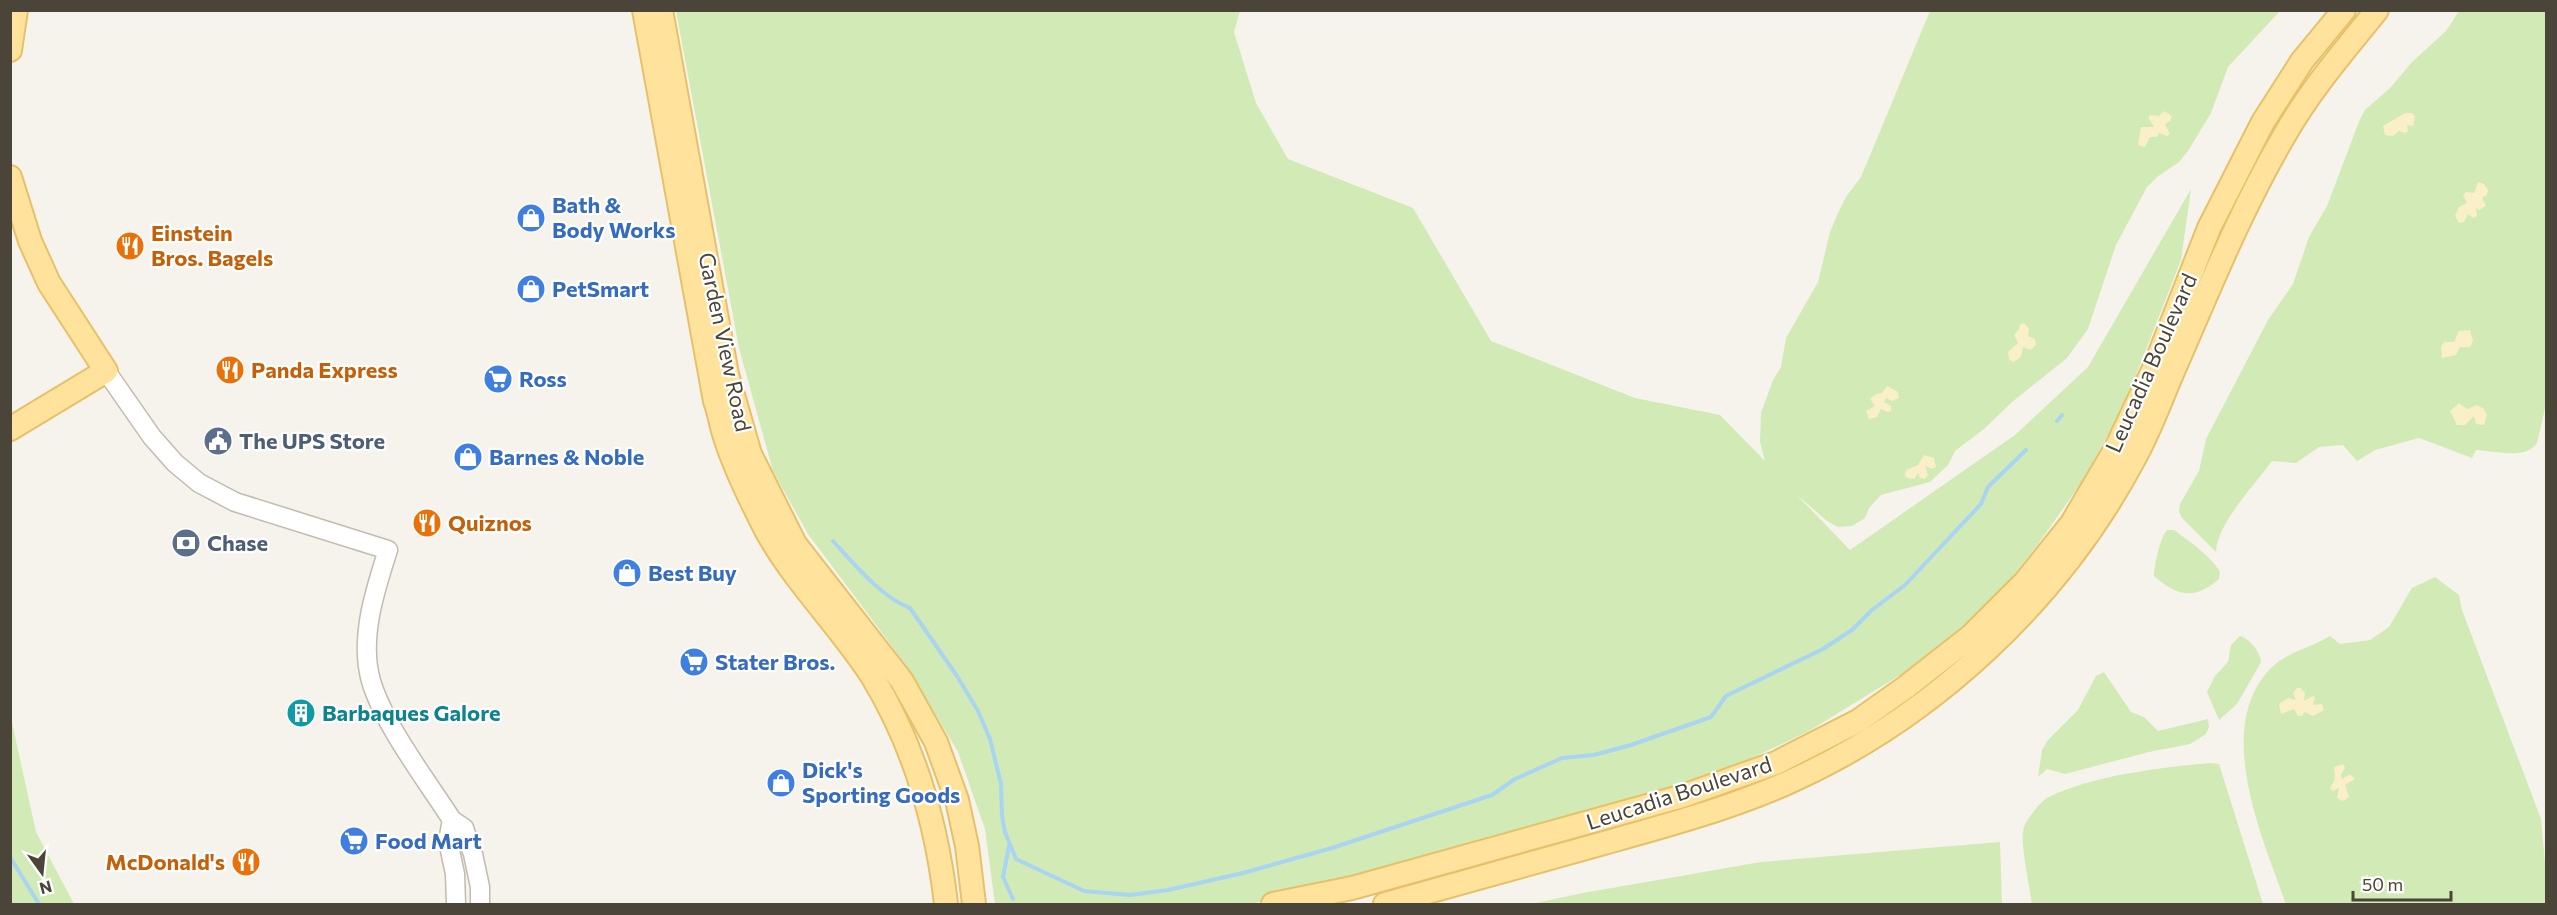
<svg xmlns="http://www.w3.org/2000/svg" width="2557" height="915" font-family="Commissioner,sans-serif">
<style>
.green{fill:#d2eab5}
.sand{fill:#f9efc9}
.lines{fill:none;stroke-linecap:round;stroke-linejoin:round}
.stream{stroke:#a9d4f2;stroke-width:4}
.minor-casing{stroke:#c2bbae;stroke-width:21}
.major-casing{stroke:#e6c16a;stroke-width:26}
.minor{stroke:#fff;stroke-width:18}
.major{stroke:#ffe39c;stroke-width:22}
.labels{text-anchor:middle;stroke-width:4.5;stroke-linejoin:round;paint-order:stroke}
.shop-label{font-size:22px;font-weight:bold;fill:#366cbe;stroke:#fff;text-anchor:start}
.food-label{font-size:22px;font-weight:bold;fill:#c56008;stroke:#fff;text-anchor:start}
.street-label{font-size:22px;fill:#4b4439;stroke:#fff}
.service-label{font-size:22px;font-weight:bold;fill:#4e5e75;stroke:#fff;text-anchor:start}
.culture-label{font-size:22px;font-weight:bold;fill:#0d838f;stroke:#fff;text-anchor:start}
</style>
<rect width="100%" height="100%" fill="#f6f3ec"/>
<g class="green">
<path d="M676,11H1240L1234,32L1256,103L1288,159L1413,208L1491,341L1635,398L1720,415L1765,461L1760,442L1761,413L1773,380L1781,367L1786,338L1818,282L1830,232L1838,213L1846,197L1861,177L1930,11H2280L2228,67L2211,113L2188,151L2179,162L2157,177L2147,187L2116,245L2088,329L2067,358L2012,402L1984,429L1955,451L1948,465L1930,482L1881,495L1869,508L1865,518L1852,526L1838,527L1827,521L1796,494L1850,550L2015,435L2088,367L2191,189L2181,260L2125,403L2082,482L2038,544L1982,615L1905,672L1809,731L1714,776L1266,901L1247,904H995L985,829L958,752L906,665L808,534L773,471L739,348Z"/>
<path d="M2459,11H2546V404L2537,443C2526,460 2495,451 2476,450L2472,458L2419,438L2375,450L2357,461L2343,445L2319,447L2296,463L2272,461C2255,485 2217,523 2216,552L2182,518L2179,512L2180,504L2199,471L2206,439L2268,320L2293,284L2309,237L2327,206L2360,119L2365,110L2390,88L2412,62L2446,31Z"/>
<path d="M2167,530H2174C2190,542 2210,555 2220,572L2219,579C2195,600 2178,597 2154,576C2154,566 2160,538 2167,530Z"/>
<path d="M2435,577L2459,595L2462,610L2541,819L2546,874V904H2286C2263,839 2213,729 2270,669C2288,651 2309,649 2330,636L2340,644L2370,640L2389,627L2412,588Z"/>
<path d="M2240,636C2249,638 2261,653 2261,662L2237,704L2219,720L2207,692L2215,676L2228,662L2231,645Z"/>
<path d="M2104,672L2131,712L2144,717L2158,731L2208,719L2209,727L2206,734L2190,744L2149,752L2065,774L2047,769L2038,777L2042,750L2048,740L2078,710L2096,676Z"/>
<path d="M11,718L36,832L74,904H11Z"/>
<path d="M2209,763L2219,764L2263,904H2032C2030,888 2019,840 2024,827C2027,819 2040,802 2047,798C2092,775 2159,768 2209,763Z"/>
<path d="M2000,842L2002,904H1531L1583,893L1761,862Z"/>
</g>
<g class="sand">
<path d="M2164,111L2172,116L2170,121L2165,124L2170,134L2167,136L2159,133L2157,137H2150L2145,147L2138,145L2141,127H2154L2148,117L2150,115L2159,116Z"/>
<path d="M2405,113H2412L2415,117L2413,126L2407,125L2408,131L2406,133L2399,131L2393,136L2385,135L2383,126Z"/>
<path d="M2478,182L2484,184L2488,190L2487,195L2482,198L2486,206L2479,210L2476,208L2477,216L2473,218L2468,214L2464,222L2459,223L2455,216L2459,207L2467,203L2463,195L2466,192L2474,193Z"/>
<path d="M2024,323L2029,328L2028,336L2035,339L2036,345L2030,350L2023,347L2021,357L2013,362L2009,359L2008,352L2018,343L2014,335L2019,329L2020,325Z"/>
<path d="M2470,330L2473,341L2470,347H2460L2456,355L2442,358L2441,347L2444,342H2454L2459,331Z"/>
<path d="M1887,386L1898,392L1899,398L1892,401L1886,398L1884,402L1891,406V411L1887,412L1881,409L1877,417L1869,419L1866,411L1875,406L1870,399L1876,394L1882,393Z"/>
<path d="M2459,403L2467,409L2477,405L2484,409L2487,415L2484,425L2476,424L2475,418L2473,417L2465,425H2457L2450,411Z"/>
<path d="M1924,455L1934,458L1936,467L1932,469L1925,466L1928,475L1925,479L1920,478L1918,473L1914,479L1907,478L1905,475L1906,470L1918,465Z"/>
<path d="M2297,688H2301L2305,693L2304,701L2313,696L2315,698L2313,705L2322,704L2324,710L2313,716L2305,712L2302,716H2298L2294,709L2281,714L2279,704L2288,698L2296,700L2293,693Z"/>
<path d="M2343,764L2345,768L2341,775L2342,779L2350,774L2355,779L2345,785L2349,797L2343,801L2337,798L2339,788L2333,791L2330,788L2335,779L2334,767Z"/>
</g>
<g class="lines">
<g class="stream">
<path d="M2057,421L2062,415"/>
<path d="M833,541C853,563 882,598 910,608L957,676L978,711L990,739L1001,784L1002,816L1005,832L1016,859L1084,891L1130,895L1168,890L1243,873L1332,848L1492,795L1515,779L1562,758L1594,755L1631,745L1711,717L1726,696L1823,649L1852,630L1872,610L1905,585L1981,504L1988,487L2026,450"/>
<path d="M1009,846L1003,877L1013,899"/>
<path d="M10,857L39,904"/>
</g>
<g class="minor-casing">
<g id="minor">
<path d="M106,371L152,437L175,463L199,483L235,502L388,550C375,590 359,639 371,681C384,725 427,781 452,820L464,828L473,854L480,887V904"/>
<path d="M452,820L448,841L455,874L456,904"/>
</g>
</g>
<g class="major-casing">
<g id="major">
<path d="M644,10L715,401C720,414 721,427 726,440C736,471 752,503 767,532C796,584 840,626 872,676C914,745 937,825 946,904"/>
<path d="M661,10L727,374L750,454L795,544L902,681L936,742L957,800L967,846L974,904"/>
<path d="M10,50L16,10"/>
<path d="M10,177L30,241L49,283L106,371L10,429"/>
<path d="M1273,904L1352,888L1683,796L1776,763L1858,721L1906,687L1971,636L2024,583L2072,523L2116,448L2154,368L2209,228L2263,122L2302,61L2344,10"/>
<path d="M1385,904C1458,884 1531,863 1604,843C1665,826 1728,809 1787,783C1933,718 2059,600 2134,459C2149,432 2160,402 2172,374C2207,294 2240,211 2284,136C2310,90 2344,51 2377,10"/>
</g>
</g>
<use href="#minor" class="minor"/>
<use href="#major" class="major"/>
</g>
<defs>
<g id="shop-disc" transform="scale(1.5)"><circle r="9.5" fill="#3f7fe0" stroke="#fff"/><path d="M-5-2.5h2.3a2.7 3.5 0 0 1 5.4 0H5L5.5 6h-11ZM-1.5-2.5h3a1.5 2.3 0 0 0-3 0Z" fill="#fff"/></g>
<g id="restaurant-disc" transform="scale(1.5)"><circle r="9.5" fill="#e8710a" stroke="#fff"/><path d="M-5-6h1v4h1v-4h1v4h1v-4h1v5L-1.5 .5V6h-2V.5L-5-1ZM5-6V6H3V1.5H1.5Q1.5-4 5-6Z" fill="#fff"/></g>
<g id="supermarket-disc" transform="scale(1.5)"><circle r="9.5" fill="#3f7fe0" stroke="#fff"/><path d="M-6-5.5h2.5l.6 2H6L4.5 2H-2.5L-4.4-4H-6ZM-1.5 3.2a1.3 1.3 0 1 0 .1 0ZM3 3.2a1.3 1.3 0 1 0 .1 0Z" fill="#fff"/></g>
<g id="civic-disc" transform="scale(1.5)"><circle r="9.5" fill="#5c6f8a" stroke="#fff"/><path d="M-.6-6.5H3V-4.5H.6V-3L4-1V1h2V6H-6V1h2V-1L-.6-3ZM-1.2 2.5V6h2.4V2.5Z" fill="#fff"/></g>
<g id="bank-disc" transform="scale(1.5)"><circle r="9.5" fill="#5c6f8a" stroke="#fff"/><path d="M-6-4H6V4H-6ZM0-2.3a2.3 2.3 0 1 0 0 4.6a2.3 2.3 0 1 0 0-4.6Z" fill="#fff"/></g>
<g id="building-disc" transform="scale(1.5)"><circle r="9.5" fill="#0f9aa8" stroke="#fff"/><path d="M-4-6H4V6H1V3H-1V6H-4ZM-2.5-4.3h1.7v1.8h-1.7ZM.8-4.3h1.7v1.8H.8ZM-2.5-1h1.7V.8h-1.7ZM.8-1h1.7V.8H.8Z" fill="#fff"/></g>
</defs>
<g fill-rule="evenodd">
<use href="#shop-disc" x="531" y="218"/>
<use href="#restaurant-disc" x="130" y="246"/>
<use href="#shop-disc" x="531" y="289"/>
<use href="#restaurant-disc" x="230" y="370"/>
<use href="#supermarket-disc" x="498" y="379"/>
<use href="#civic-disc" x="218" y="441"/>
<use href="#shop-disc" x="468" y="457"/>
<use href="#restaurant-disc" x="427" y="523"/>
<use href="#bank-disc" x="186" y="543"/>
<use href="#shop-disc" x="627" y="573"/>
<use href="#supermarket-disc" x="694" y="662"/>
<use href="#building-disc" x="301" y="713"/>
<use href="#shop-disc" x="781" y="783"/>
<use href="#supermarket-disc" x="354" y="841"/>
<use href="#restaurant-disc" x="246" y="862"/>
</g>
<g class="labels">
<g class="shop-label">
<text x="552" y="213">Bath &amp;<tspan x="552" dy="25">Body Works</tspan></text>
<text x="552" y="297">PetSmart</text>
<text x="519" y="387">Ross</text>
<text x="489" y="465">Barnes &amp; Noble</text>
<text x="648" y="581">Best Buy</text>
<text x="715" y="670">Stater Bros.</text>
<text x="802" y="778">Dick's<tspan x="802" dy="25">Sporting Goods</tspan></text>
<text x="375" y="849">Food Mart</text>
</g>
<g class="food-label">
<text x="151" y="241">Einstein<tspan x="151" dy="25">Bros. Bagels</tspan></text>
<text x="251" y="378">Panda Express</text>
<text x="448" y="531">Quiznos</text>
<text x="225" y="870" text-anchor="end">McDonald's</text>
</g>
<g class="street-label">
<text transform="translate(725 342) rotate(78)" y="8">Garden View Road</text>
<text transform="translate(2151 363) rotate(-66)" y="8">Leucadia Boulevard</text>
<text transform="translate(1679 793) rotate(-18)" y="8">Leucadia Boulevard</text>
</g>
<g class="service-label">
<text x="239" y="449">The UPS Store</text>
<text x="207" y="551">Chase</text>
</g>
<g class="culture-label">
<text x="322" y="721">Barbaques Galore</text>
</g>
</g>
<rect width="2557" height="915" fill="none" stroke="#4b4439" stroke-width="24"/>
<g transform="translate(42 873) rotate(165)" stroke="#ffffff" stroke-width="4.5" paint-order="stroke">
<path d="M0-4.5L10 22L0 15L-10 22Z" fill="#4b4439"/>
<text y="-9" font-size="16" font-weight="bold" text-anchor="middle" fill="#4b4439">N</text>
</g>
<path d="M2353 891v9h98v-9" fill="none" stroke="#4b4439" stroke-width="3"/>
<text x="2362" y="891" font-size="18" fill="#4b4439" stroke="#ffffff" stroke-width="4.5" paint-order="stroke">50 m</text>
</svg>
